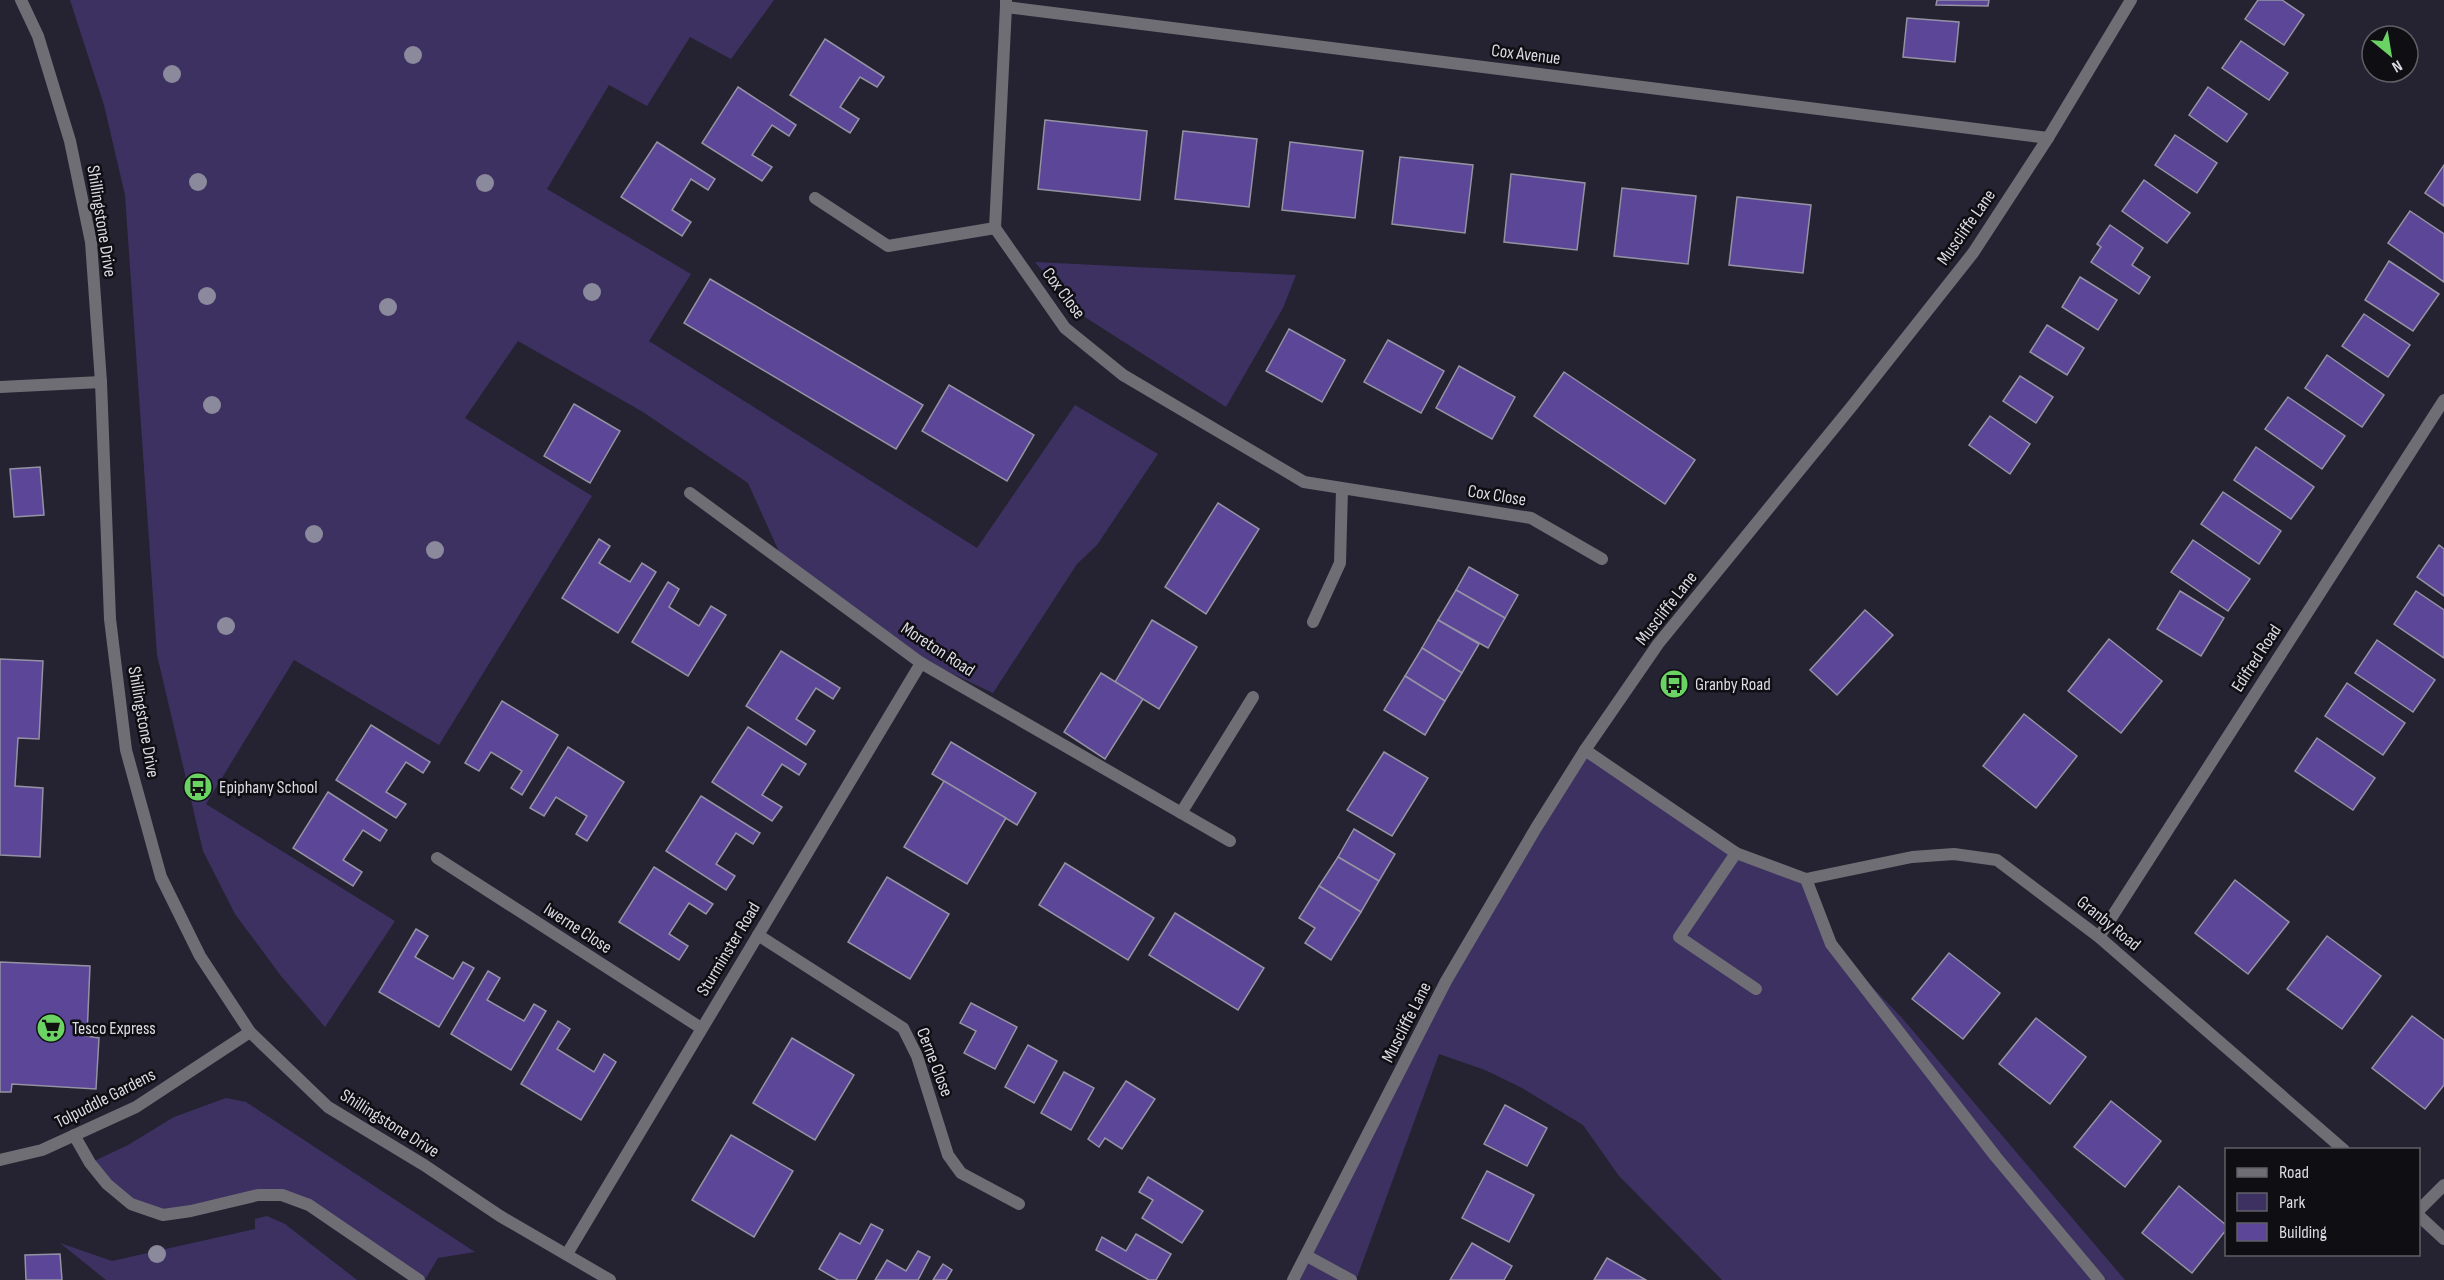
<svg xmlns="http://www.w3.org/2000/svg" width="2444" height="1280" font-family="'Sofia Sans Condensed',sans-serif">
<style>
.green{fill:#3d3162}
.building{fill:#5b4697;stroke:#9492a3;stroke-width:1.5}
.lines{fill:none;stroke-linecap:round;stroke-linejoin:round}
.service{stroke:#6f6e75;stroke-width:12}
.minor{stroke:#6f6e75;stroke-width:12}
.tree{fill:#8b899c}
.labels{text-anchor:middle;stroke-width:5;stroke-linejoin:round;paint-order:stroke}
.street-label{font-size:18px;fill:#dcdbe4;stroke:#0e0e13}
.poi-label{font-size:18px;fill:#dcdbe4;stroke:#0e0e13;text-anchor:start}
</style>
<rect width="100%" height="100%" fill="#252331"/>
<g class="green">
<path d="M70,0H774L731,59L690,37L647,106L609,85L547,189L691,274L649,341L977,548L1075,405L1158,454L1097,545L1077,564L993,693L923,660L781,556L748,483L643,412L518,341L465,418L592,496L439,745L294,660L206,804L395,921L325,1027L281,976L235,914L203,851L157,655L125,195L104,105Z"/>
<path d="M1035,262L1296,275L1283,308L1226,407L1080,314Z"/>
<path d="M1585,750L1736,853L1806,879L1831,944L1902,1018L2125,1280H1722L1619,1176L1583,1125L1522,1088L1485,1070L1439,1054L1356,1280H1292L1446,981Z"/>
<path d="M226,1098L246,1102L475,1252L438,1258L425,1280H419L282,1195L163,1215L131,1204L90,1163L128,1145L174,1117Z"/>
<path d="M267,1216L285,1224L357,1280H106L60,1243L112,1261L255,1229V1219Z"/>
</g>
<g class="building">
<path d="M1937,0H1989L1988,6L1936,5Z"/>
<path d="M2258,0H2282L2304,15L2284,45L2245,19Z"/>
<path d="M1907,18L1959,22L1955,62L1903,57Z"/>
<path d="M825,39L884,77L877,87L860,77L840,107L859,119L850,133L790,95Z"/>
<path d="M2241,41L2288,73L2269,100L2222,68Z"/>
<path d="M738,87L796,125L789,136L772,125L752,155L772,167L762,181L702,143Z"/>
<path d="M2208,87L2247,114L2227,142L2189,115Z"/>
<path d="M1045,120L1147,131L1140,200L1038,189Z"/>
<path d="M1183,131L1257,139L1249,207L1175,199Z"/>
<path d="M2175,135L2217,163L2197,193L2155,165Z"/>
<path d="M657,142L715,179L708,190L691,179L672,210L691,222L682,236L621,197Z"/>
<path d="M1290,142L1363,151L1355,218L1282,210Z"/>
<path d="M1400,157L1473,165L1465,233L1392,224Z"/>
<path d="M2444,165V206L2425,193Z"/>
<path d="M1511,174L1585,183L1577,250L1504,242Z"/>
<path d="M2144,180L2190,213L2167,243L2122,211Z"/>
<path d="M1622,188L1696,196L1688,264L1614,256Z"/>
<path d="M1737,197L1811,205L1803,273L1729,265Z"/>
<path d="M2410,211L2444,234V282L2388,243Z"/>
<path d="M2110,225L2143,248L2132,265L2150,277L2139,294L2091,262L2101,247L2097,244Z"/>
<path d="M2389,261L2439,294L2413,331L2365,300Z"/>
<path d="M2080,277L2117,300L2098,330L2062,307Z"/>
<path d="M710,279L923,405L896,449L684,323Z"/>
<path d="M2364,314L2410,345L2388,377L2342,346Z"/>
<path d="M2047,325L2084,348L2067,375L2030,352Z"/>
<path d="M1289,329L1345,360L1322,402L1266,371Z"/>
<path d="M1388,340L1444,371L1421,413L1364,382Z"/>
<path d="M2327,355L2384,395L2362,427L2305,388Z"/>
<path d="M1459,366L1515,397L1492,439L1436,408Z"/>
<path d="M1564,372L1695,460L1665,504L1534,416Z"/>
<path d="M2020,376L2053,397L2036,423L2003,401Z"/>
<path d="M949,385L1034,435L1007,481L922,431Z"/>
<path d="M2288,397L2345,436L2322,469L2265,429Z"/>
<path d="M574,404L620,431L590,483L544,456Z"/>
<path d="M1990,416L2030,444L2010,474L1969,445Z"/>
<path d="M2256,447L2314,487L2291,519L2234,480Z"/>
<path d="M40,467L44,515L14,517L10,469Z"/>
<path d="M2223,492L2281,531L2259,564L2201,524Z"/>
<path d="M1218,503L1259,529L1206,614L1165,587Z"/>
<path d="M599,539L610,546L599,563L630,582L642,563L656,572L618,633L562,598Z"/>
<path d="M2193,540L2250,579L2228,611L2171,572Z"/>
<path d="M2439,545L2444,549V596L2417,577Z"/>
<path d="M1469,567L1518,595L1505,618L1456,590Z"/>
<path d="M668,582L679,589L669,607L699,626L711,606L726,615L688,676L632,642Z"/>
<path d="M1456,590L1505,618L1488,648L1438,620Z"/>
<path d="M2180,591L2224,618L2201,656L2157,629Z"/>
<path d="M2416,591L2444,610V658L2394,624Z"/>
<path d="M1865,610L1893,635L1837,695L1810,670Z"/>
<path d="M1152,620L1197,647L1159,709L1115,682Z"/>
<path d="M1438,620L1479,644L1462,673L1422,648Z"/>
<path d="M2109,639L2162,681L2121,733L2068,691Z"/>
<path d="M2377,640L2435,680L2413,712L2355,673Z"/>
<path d="M1422,648L1462,673L1445,701L1405,676Z"/>
<path d="M781,651L840,688L833,699L816,688L796,719L815,731L806,745L746,706Z"/>
<path d="M0,659L43,661L39,739L18,738L15,786L43,788L40,857L0,855Z"/>
<path d="M1101,673L1143,699L1105,759L1064,732Z"/>
<path d="M1405,676L1445,701L1425,735L1384,710Z"/>
<path d="M2347,683L2405,723L2383,755L2325,716Z"/>
<path d="M502,701L558,735L522,795L511,788L522,771L491,752L479,771L465,763Z"/>
<path d="M2024,714L2077,756L2036,808L1983,766Z"/>
<path d="M371,725L430,762L423,773L406,762L386,792L406,804L396,818L336,780Z"/>
<path d="M748,727L806,764L799,775L782,764L762,795L782,807L772,821L712,782Z"/>
<path d="M2317,738L2375,778L2353,810L2295,771Z"/>
<path d="M951,742L1036,793L1017,825L932,774Z"/>
<path d="M568,747L624,782L587,841L576,834L587,816L556,797L544,816L530,808Z"/>
<path d="M1384,752L1428,778L1392,836L1347,810Z"/>
<path d="M944,781L1006,818L967,884L904,847Z"/>
<path d="M328,792L387,830L380,841L363,830L343,860L362,872L353,886L293,848Z"/>
<path d="M701,796L760,833L753,844L736,833L716,864L735,876L726,890L666,851Z"/>
<path d="M1354,829L1395,854L1379,881L1338,857Z"/>
<path d="M1338,857L1379,881L1361,912L1319,886Z"/>
<path d="M1065,863L1154,918L1128,960L1039,905Z"/>
<path d="M654,867L713,904L706,914L689,903L669,934L688,946L679,960L619,922Z"/>
<path d="M887,877L949,914L910,979L848,942Z"/>
<path d="M2235,880L2289,922L2248,974L2195,933Z"/>
<path d="M1319,886L1361,912L1331,960L1305,943L1315,928L1299,918Z"/>
<path d="M1175,913L1264,968L1238,1010L1149,955Z"/>
<path d="M416,929L428,936L415,957L453,979L463,962L474,968L439,1027L379,992Z"/>
<path d="M2327,936L2381,976L2342,1029L2287,989Z"/>
<path d="M1949,953L2000,993L1963,1039L1912,999Z"/>
<path d="M0,962L90,966L87,1036L99,1038L96,1089L12,1084L11,1092H0Z"/>
<path d="M488,971L500,978L487,1000L524,1021L534,1004L546,1011L511,1070L451,1034Z"/>
<path d="M971,1003L1017,1027L995,1069L964,1053L976,1031L960,1023Z"/>
<path d="M2412,1016L2444,1040V1085L2425,1109L2372,1068Z"/>
<path d="M2036,1018L2086,1057L2050,1104L1999,1064Z"/>
<path d="M558,1021L570,1029L557,1049L594,1072L604,1054L616,1062L581,1120L521,1084Z"/>
<path d="M792,1038L854,1075L815,1140L753,1103Z"/>
<path d="M1028,1045L1057,1061L1034,1103L1005,1087Z"/>
<path d="M1064,1072L1094,1088L1071,1130L1041,1113Z"/>
<path d="M1126,1081L1155,1099L1122,1149L1105,1138L1099,1147L1088,1139Z"/>
<path d="M2111,1101L2161,1141L2125,1187L2074,1147Z"/>
<path d="M1505,1105L1547,1128L1527,1166L1484,1144Z"/>
<path d="M731,1135L793,1171L754,1237L692,1200Z"/>
<path d="M1487,1171L1534,1195L1509,1242L1462,1218Z"/>
<path d="M1148,1177L1203,1211L1182,1243L1142,1218L1153,1200L1139,1192Z"/>
<path d="M2179,1186L2226,1225V1230L2192,1273L2142,1233Z"/>
<path d="M871,1224L883,1230L856,1280H838L819,1269L840,1233L860,1244Z"/>
<path d="M1136,1234L1171,1254L1156,1280H1149L1096,1250L1102,1237L1126,1251Z"/>
<path d="M1472,1243L1512,1266L1504,1280H1450Z"/>
<path d="M918,1251L930,1257L918,1280H875L887,1260L906,1271Z"/>
<path d="M60,1254L62,1280H26L25,1255Z"/>
<path d="M1607,1258L1646,1280H1594Z"/>
<path d="M943,1264L952,1270L946,1280H933Z"/>
</g>
<g class="lines">
<g class="service">
<path d="M1736,853L1679,937L1756,989"/>
<path d="M1806,879L1831,944L1996,1157L2099,1280"/>
<path d="M74,1135L90,1163L107,1184L131,1204L163,1215L191,1211L258,1195H282L309,1205L419,1280"/>
</g>
<g class="minor">
<path d="M21,0L38,36L70,141L91,242L101,382L110,619L126,750L161,877L200,956L250,1032L328,1107L424,1165L500,1216L610,1280"/>
<path d="M1006,0V7L2048,138"/>
<path d="M1006,7L995,228L1065,328L1123,375L1304,482L1531,518L1602,559"/>
<path d="M815,198L888,246L995,228"/>
<path d="M0,387L101,382"/>
<path d="M690,493L921,663L1230,841"/>
<path d="M1313,622L1340,563L1342,489"/>
<path d="M1585,750L1736,853L1806,879L1912,857L1954,854L1997,860L2099,937L2344,1150"/>
<path d="M1181,813L1253,697"/>
<path d="M437,858L701,1028"/>
<path d="M758,935L903,1028L917,1056L948,1155L961,1173L1019,1204"/>
<path d="M2099,937L2444,400"/>
<path d="M0,1160L42,1150L136,1107L250,1032"/>
<path d="M2418,1211L2444,1185"/>
<path d="M2418,1215L2444,1239"/>
<path d="M567,1254L921,663"/>
<path d="M1307,1256L1351,1280"/>
<path d="M1293,1280L1446,981L1536,828L1585,750L1658,644L1852,406L1973,253L2048,138L2131,0"/>
</g>
</g>
<g class="tree">
<circle cx="413" cy="55" r="9"/>
<circle cx="172" cy="74" r="9"/>
<circle cx="198" cy="182" r="9"/>
<circle cx="485" cy="183" r="9"/>
<circle cx="592" cy="292" r="9"/>
<circle cx="207" cy="296" r="9"/>
<circle cx="388" cy="307" r="9"/>
<circle cx="212" cy="405" r="9"/>
<circle cx="314" cy="534" r="9"/>
<circle cx="435" cy="550" r="9"/>
<circle cx="226" cy="626" r="9"/>
<circle cx="157" cy="1254" r="9"/>
</g>
<defs>
<g id="bus-disc" transform="scale(1.5)"><circle r="9.5" fill="#6bd363" stroke="#0e0e13"/><path d="M-5-6H5V4H4V6H2V4H-2V6H-4V4H-5ZM-3.5-4V0h7V-4ZM-3.5 1.2v1.5H-2V1.2ZM2 1.2v1.5H3.5V1.2Z" fill="#111"/></g>
<g id="supermarket-disc" transform="scale(1.5)"><circle r="9.5" fill="#6bd363" stroke="#0e0e13"/><path d="M-6-5.5h2.5l.6 2H6L4.5 2H-2.5L-4.4-4H-6ZM-1.5 3.2a1.3 1.3 0 1 0 .1 0ZM3 3.2a1.3 1.3 0 1 0 .1 0Z" fill="#111"/></g>
</defs>
<g fill-rule="evenodd">
<use href="#bus-disc" x="1674" y="684"/>
<use href="#bus-disc" x="198" y="787"/>
<use href="#supermarket-disc" x="51" y="1028"/>
</g>
<g class="labels">
<g class="street-label">
<text transform="translate(1526 54) rotate(7)" y="6">Cox Avenue</text>
<text transform="translate(102 221) rotate(81)" y="6">Shillingstone Drive</text>
<text transform="translate(1966 227) rotate(-55)" y="6">Muscliffe Lane</text>
<text transform="translate(1064 293) rotate(53)" y="6">Cox Close</text>
<text transform="translate(1497 495) rotate(9)" y="6">Cox Close</text>
<text transform="translate(1666 608) rotate(-52)" y="6">Muscliffe Lane</text>
<text transform="translate(938 649) rotate(33)" y="6">Moreton Road</text>
<text transform="translate(2256 658) rotate(-57)" y="6">Edifred Road</text>
<text transform="translate(144 722) rotate(80)" y="6">Shillingstone Drive</text>
<text transform="translate(2109 923) rotate(39)" y="6">Granby Road</text>
<text transform="translate(578 928) rotate(33)" y="6">Iwerne Close</text>
<text transform="translate(728 949) rotate(-59)" y="6">Sturminster Road</text>
<text transform="translate(1406 1022) rotate(-63)" y="6">Muscliffe Lane</text>
<text transform="translate(935 1062) rotate(69)" y="6">Cerne Close</text>
<text transform="translate(105 1098) rotate(-27)" y="6">Tolpuddle Gardens</text>
<text transform="translate(390 1123) rotate(32)" y="6">Shillingstone Drive</text>
</g>
<g class="poi-label">
<text x="1695" y="690">Granby Road</text>
<text x="219" y="793">Epiphany School</text>
<text x="72" y="1034">Tesco Express</text>
</g>
</g>
<rect x="2225" y="1148" width="195" height="108" fill="#0e0e13" stroke="#606067" stroke-width="1.5"/>
<rect x="2237" y="1168" width="30" height="9" fill="#6f6e75" stroke="#606067" stroke-width="1.5"/>
<text x="2279" y="1178" font-size="18" fill="#dcdbe4">Road</text>
<rect x="2237" y="1193" width="30" height="18" fill="#3d3162" stroke="#606067" stroke-width="1.5"/>
<text x="2279" y="1208" font-size="18" fill="#dcdbe4">Park</text>
<rect x="2237" y="1223" width="30" height="18" fill="#5b4697" stroke="#606067" stroke-width="1.5"/>
<text x="2279" y="1238" font-size="18" fill="#dcdbe4">Building</text>
<g transform="translate(2390 54) rotate(150)"><circle r="28" fill="#0e0e13" stroke="#606067" stroke-width="1.5"/>
<path d="M0-4.5L10 22L0 15L-10 22Z" fill="#6bd363"/>
<text y="-9" font-size="16" font-weight="bold" text-anchor="middle" fill="#dcdbe4">N</text>
</g>
</svg>
